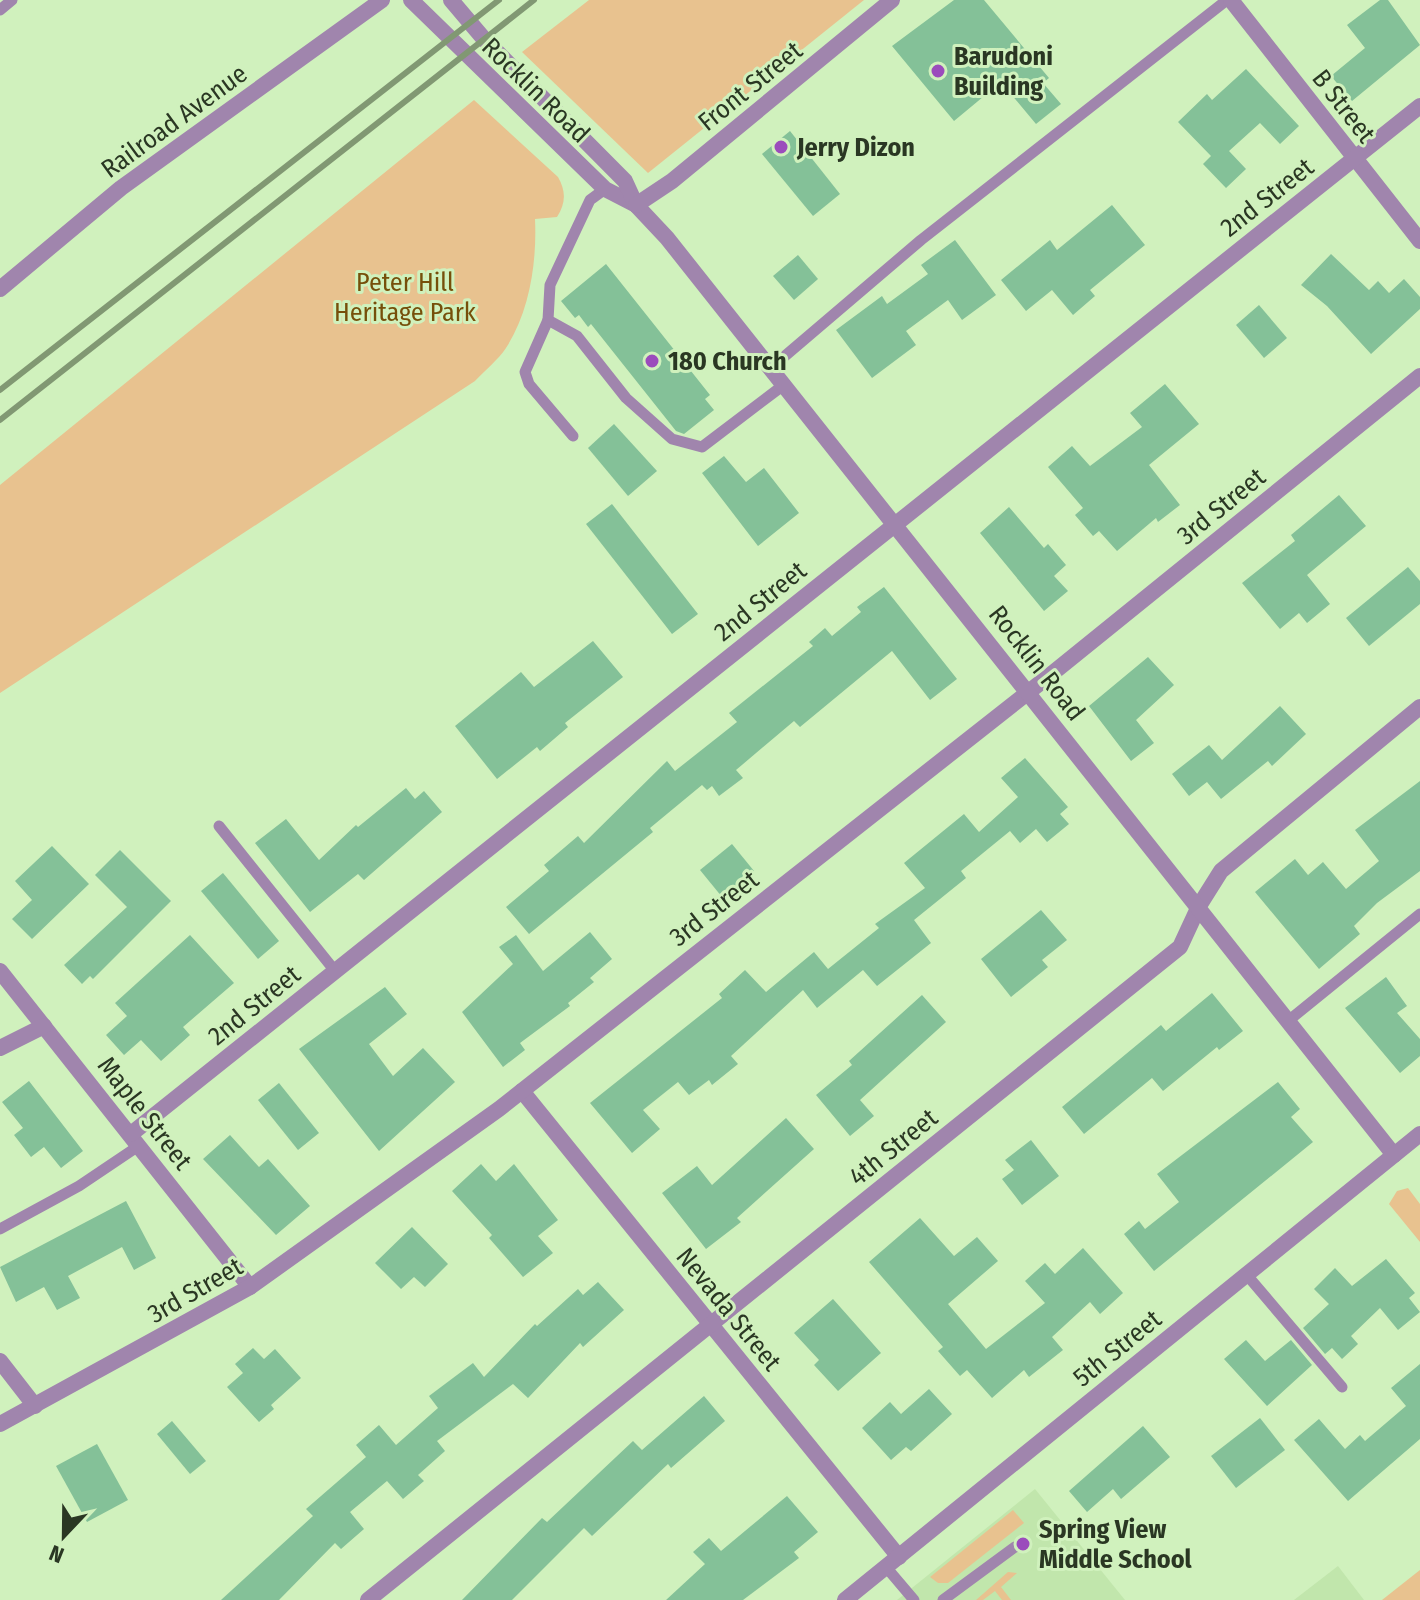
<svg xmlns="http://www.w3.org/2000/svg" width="1420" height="1600" font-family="'Fira Sans Condensed',sans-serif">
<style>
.built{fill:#c1e6ac}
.green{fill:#e8c28f}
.building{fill:#84c198}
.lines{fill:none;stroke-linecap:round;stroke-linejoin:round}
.service{stroke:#a085ad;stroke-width:11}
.minor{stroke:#a085ad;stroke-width:16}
.tertiary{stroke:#a085ad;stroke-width:16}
.rail{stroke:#819873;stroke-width:6}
.poi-dot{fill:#9b4cbc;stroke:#d0f1bd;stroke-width:3}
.labels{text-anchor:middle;stroke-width:6;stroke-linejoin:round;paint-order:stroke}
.poi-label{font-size:26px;font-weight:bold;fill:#2a3723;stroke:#d0f1bd;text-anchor:start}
.street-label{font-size:26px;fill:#2a3723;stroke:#d0f1bd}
.park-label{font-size:26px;fill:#764f0a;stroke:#d0f1bd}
</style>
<rect width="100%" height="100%" fill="#d0f1bd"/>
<g class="built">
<path d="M1035,1489L1125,1600H897Z"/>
<path d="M1338,1566L1364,1600H1294Z"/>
</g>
<g class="green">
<path d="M589,0H864L648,173L522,52Z"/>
<path d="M474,100L558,177C566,191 566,203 557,217L535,219C537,261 530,311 506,348C498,360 485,370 475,381L0,693V485Z"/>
<path d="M1408,1188L1420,1204V1242L1389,1204L1397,1191Z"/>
<path d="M1013,1510L1024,1523L948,1583H938L930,1577Z"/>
<path d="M1420,1570V1600H1382Z"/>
<path d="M1008,1572L1017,1573L1001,1587L1011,1600H1002L995,1591L983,1600H976Z"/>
</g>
<g class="building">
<path d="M954,0H984L1049,78L1043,83L1061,104L1036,124L1001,82L954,121L892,46Z"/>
<path d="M1380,0H1388L1420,45L1352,101L1331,76L1365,48L1347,25Z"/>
<path d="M1246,69L1299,126L1280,144L1260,123L1229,151L1246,169L1226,188L1203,164L1211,156L1178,122L1207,94L1212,100Z"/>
<path d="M790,131L840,194L813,216L762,154Z"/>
<path d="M1112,205L1145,245L1090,290L1095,296L1073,315L1052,290L1026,311L1001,280L1050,240L1057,250Z"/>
<path d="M955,240L996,295L962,320L948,300L906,331L916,345L872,378L836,330L882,296L887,304L928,274L921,265Z"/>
<path d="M1331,254L1369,290L1378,281L1389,293L1404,279L1420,297V309L1371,354L1327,306L1301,285Z"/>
<path d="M798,255L818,279L794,300L773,276Z"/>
<path d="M606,264L710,395L705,399L714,410L684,434L676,431L591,324L588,327L579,315L575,318L561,301Z"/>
<path d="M1259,305L1287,338L1264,358L1236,325Z"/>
<path d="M1165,384L1199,424L1149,465L1180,505L1158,522L1156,518L1117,551L1099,531L1093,536L1075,515L1083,508L1048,467L1072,446L1090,466L1142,427L1130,413Z"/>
<path d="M614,424L657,471L628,496L588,448Z"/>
<path d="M724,456L746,482L764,468L799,513L758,546L702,473Z"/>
<path d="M1339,495L1366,526L1307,575L1330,604L1307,623L1299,613L1280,629L1242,583L1295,541L1291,535Z"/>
<path d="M612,504L698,614L672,634L586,524Z"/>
<path d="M1009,507L1044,548L1048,544L1066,565L1054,576L1068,591L1044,611L980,533Z"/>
<path d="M1408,567L1420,581V604L1369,646L1346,618Z"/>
<path d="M884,587L957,679L930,700L892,651L800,727L794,721L736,770L743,778L719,796L712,786L707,790L702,785L650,828L653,832L529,934L506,907L549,871L544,865L578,836L584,843L667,761L675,771L737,722L729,713L813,646L809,642L825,628L832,636L861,612L857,607Z"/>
<path d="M593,641L623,677L565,723L568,727L540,751L537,747L497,779L455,726L521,672L534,687Z"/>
<path d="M1148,657L1174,685L1136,720L1154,743L1131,761L1089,706Z"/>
<path d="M1280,706L1306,734L1272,766L1268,761L1221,799L1207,782L1189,796L1172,774L1209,745L1222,760Z"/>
<path d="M1025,758L1068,807L1060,814L1069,824L1047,842L1036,829L1020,843L1010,831L961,871L966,878L914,920L931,943L877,986L863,970L817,1008L803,990L731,1056L738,1064L712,1085L709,1080L689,1095L678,1082L643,1110L660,1129L632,1153L590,1103L722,998L719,994L745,970L766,992L814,952L828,969L879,928L875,924L925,888L904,863L964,814L979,832L1018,797L1001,778Z"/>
<path d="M1420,781V871L1377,903L1354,926L1360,934L1319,969L1255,892L1295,859L1308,875L1323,862L1346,889L1379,861L1355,830Z"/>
<path d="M406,788L415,799L424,791L442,812L364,880L358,874L310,912L255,843L286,819L319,860L356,825L358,827Z"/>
<path d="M732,844L754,871L722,897L700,870Z"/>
<path d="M52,846L89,884L32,939L12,919L32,900L15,881Z"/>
<path d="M120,850L171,901L93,979L90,976L82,984L64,965L127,907L95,875Z"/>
<path d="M223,873L279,941L258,959L201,891Z"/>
<path d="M1041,910L1067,940L1042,960L1048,967L1011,997L981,959Z"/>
<path d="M590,932L612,959L590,978L594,982L568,1003L570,1006L520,1043L525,1050L503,1067L462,1012L513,964L499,947L516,935L543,971Z"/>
<path d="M190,935L234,983L183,1027L190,1035L161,1061L141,1040L124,1055L106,1035L127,1016L115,1003Z"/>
<path d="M1386,977L1407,1006L1397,1013L1420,1039V1056L1400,1073L1345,1008Z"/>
<path d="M385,987L407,1014L369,1044L393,1076L423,1048L455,1082L379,1151L299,1049Z"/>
<path d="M1212,993L1243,1031L1219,1050L1217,1047L1163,1091L1152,1078L1084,1134L1062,1107L1161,1025L1166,1031Z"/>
<path d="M922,995L946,1022L860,1100L874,1116L850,1136L816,1095L852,1065L849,1061Z"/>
<path d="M29,1081L83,1151L61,1168L44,1147L31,1157L14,1135L23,1128L2,1102Z"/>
<path d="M1278,1082L1300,1109L1291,1117L1313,1142L1154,1271L1124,1234L1139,1221L1145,1229L1179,1202L1157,1174Z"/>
<path d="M279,1083L319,1133L298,1150L258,1100Z"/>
<path d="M786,1118L814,1149L737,1218L741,1222L706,1249L662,1193L697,1166L712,1185Z"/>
<path d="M230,1135L259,1167L268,1159L310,1206L276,1235L203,1159Z"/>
<path d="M1031,1140L1059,1176L1022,1205L1002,1179L1014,1170L1005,1160Z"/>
<path d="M481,1164L496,1181L514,1164L558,1220L538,1236L553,1253L523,1277L489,1238L492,1235L452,1191Z"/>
<path d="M126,1201L156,1258L134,1270L122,1247L68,1276L80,1298L57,1310L44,1287L16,1302L0,1267Z"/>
<path d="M920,1218L954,1256L977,1237L998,1261L948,1304L986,1349L1045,1303L1025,1281L1045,1263L1055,1274L1083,1248L1123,1293L1100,1314L1090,1302L1052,1337L1063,1350L1029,1377L1024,1370L992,1398L967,1370L960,1376L938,1351L943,1347L869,1262Z"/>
<path d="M412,1227L448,1264L425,1287L414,1277L401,1289L375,1263Z"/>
<path d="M1386,1259L1415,1293L1409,1298L1420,1312L1398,1330L1380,1308L1351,1336L1358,1344L1342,1359L1332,1348L1325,1354L1303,1328L1329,1304L1314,1289L1335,1268L1352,1286Z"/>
<path d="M598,1282L624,1310L583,1347L580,1343L528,1398L513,1384L437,1441L445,1451L418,1475L424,1481L403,1499L387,1481L350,1512L364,1529L341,1549L335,1543L279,1600H221L313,1516L306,1509L366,1457L356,1445L379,1425L396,1445L438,1408L429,1396L473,1363L484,1377L535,1324L537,1326L578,1289L583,1295Z"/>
<path d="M833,1299L881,1353L838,1391L814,1365L819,1360L794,1333Z"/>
<path d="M1246,1340L1265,1361L1291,1340L1312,1365L1267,1406L1224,1359Z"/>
<path d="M253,1348L264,1359L275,1349L301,1378L271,1405L274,1409L259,1422L227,1387L243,1373L235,1364Z"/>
<path d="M1420,1364V1439L1348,1501L1294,1440L1319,1419L1345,1449L1360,1435L1365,1441L1406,1406L1391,1388Z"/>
<path d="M929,1389L952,1414L911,1451L906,1447L891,1460L862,1428L890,1402L901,1414Z"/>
<path d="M704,1396L725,1421L671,1468L668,1464L592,1536L584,1528L512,1600H462L542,1518L547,1522L633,1441L642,1450Z"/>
<path d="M1260,1418L1285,1450L1236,1488L1211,1456Z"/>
<path d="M172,1421L206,1461L190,1474L157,1434Z"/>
<path d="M1143,1426L1170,1457L1121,1499L1113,1489L1087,1512L1069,1491Z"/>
<path d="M97,1444L128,1500L87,1522L56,1466Z"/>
<path d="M787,1496L818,1532L794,1552L799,1558L743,1600H666L705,1564L693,1552L709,1538L721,1551Z"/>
</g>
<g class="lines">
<g class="service">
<path d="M0,10L12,0"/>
<path d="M605,189L590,200L550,285L548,320L577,336L626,398L672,439L702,447L785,384"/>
<path d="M548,320L525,372L529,384L573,436"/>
<path d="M772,367L921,240L1227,0"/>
<path d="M219,826L335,971"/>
<path d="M1288,1021L1420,914"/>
<path d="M0,1229L79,1186L140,1145"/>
<path d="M1246,1274L1342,1387"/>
<path d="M886,1567L914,1600"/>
<path d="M943,1600L1015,1547"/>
</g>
<g class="minor">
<path d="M1231,0L1420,241"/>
<path d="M0,289L121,188L382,0"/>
<path d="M0,971L250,1287"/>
<path d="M0,1048L44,1026"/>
<path d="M522,1091L899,1557"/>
<path d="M131,1134L1420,106"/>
<path d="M0,1361L35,1406"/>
<path d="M0,1424L250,1287L499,1109L1054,672L1420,376"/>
<path d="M368,1600L1180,947L1199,906L1221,871L1420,707"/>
</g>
<g class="tertiary">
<path d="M411,0L605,189L636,205L667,238L1394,1155"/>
<path d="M451,0L484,39L625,181L636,205"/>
<path d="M636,205L672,181L892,0"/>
<path d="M845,1600L1420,1134"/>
</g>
<g class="rail">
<path d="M0,390L499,0"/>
<path d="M0,420L534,0"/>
</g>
</g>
<g class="poi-dot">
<circle cx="938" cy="71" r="8"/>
<circle cx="781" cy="147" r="8"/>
<circle cx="652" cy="361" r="8"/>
<circle cx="1023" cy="1544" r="8"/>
</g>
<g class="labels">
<g class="poi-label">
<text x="954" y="65">Barudoni<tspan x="954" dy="30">Building</tspan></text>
<text x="797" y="156">Jerry Dizon</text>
<text x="668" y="370">180 Church</text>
<text x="1039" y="1538">Spring View<tspan x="1039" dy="30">Middle School</tspan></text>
</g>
<g class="street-label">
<text transform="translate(750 86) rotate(-39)" y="9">Front Street</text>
<text transform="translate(536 90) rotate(44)" y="9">Rocklin Road</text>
<text transform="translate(1344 106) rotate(52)" y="9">B Street</text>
<text transform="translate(174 121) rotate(-36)" y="9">Railroad Avenue</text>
<text transform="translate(1267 197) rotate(-38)" y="9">2nd Street</text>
<text transform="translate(1221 506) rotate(-39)" y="9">3rd Street</text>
<text transform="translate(760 601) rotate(-39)" y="9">2nd Street</text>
<text transform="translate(1037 663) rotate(52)" y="9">Rocklin Road</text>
<text transform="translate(714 908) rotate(-38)" y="9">3rd Street</text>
<text transform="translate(254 1005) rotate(-39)" y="9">2nd Street</text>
<text transform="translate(145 1113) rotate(52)" y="9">Maple Street</text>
<text transform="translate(893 1147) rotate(-39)" y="9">4th Street</text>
<text transform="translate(195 1290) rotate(-30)" y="9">3rd Street</text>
<text transform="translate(729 1309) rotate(51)" y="9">Nevada Street</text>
<text transform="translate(1117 1348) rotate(-39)" y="9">5th Street</text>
</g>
<g class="park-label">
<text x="405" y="291">Peter Hill<tspan x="405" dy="30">Heritage Park</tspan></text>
</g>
</g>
<g transform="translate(64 1536) rotate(202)" stroke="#d0f1bd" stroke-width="6" paint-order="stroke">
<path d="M0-6L14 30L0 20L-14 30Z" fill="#2a3723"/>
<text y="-12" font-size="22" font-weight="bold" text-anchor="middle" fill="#2a3723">N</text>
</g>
</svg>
